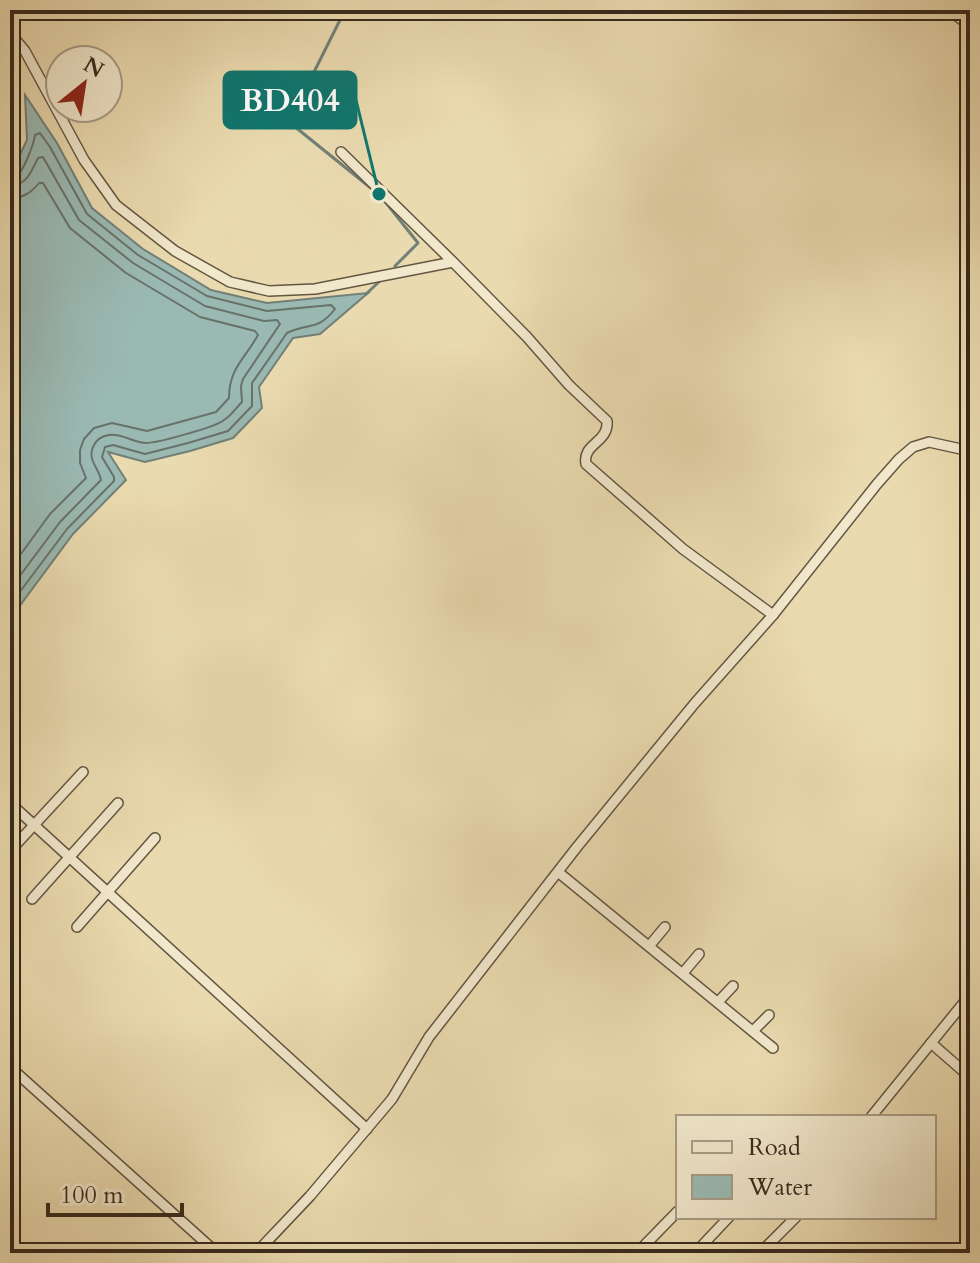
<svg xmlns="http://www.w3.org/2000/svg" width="980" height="1263" font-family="Cardo,serif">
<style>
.water{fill:#9ab9b3;stroke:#728077;stroke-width:2}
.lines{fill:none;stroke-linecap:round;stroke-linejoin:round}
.shore{stroke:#687268;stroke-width:2}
.stream{stroke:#728077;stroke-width:3}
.minor-casing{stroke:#645642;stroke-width:12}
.minor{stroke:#f1e7cb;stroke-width:9}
.leader{fill:none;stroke:#0f766e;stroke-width:3}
.callout-dot{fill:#0f766e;stroke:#f1e7cb;stroke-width:3}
.callout{fill:#0f766e;stroke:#0f766e;stroke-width:3}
.callout-label{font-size:32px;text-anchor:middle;font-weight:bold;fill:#fff}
</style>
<rect width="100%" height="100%" fill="#eadaaf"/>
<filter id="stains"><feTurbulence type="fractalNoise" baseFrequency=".0025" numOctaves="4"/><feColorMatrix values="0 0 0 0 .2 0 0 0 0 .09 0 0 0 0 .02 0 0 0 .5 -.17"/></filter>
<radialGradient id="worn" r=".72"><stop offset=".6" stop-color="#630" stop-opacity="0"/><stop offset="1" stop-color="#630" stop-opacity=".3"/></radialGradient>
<path class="water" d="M25,95L57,143L92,208L143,249L211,290L267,303L368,293L320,334L293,338L259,387L262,408L233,438L190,451L145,462L108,452L126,480L73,534L10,619V188L13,169L27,140Z"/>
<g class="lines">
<g class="shore">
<path d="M10,176C12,175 15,176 17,175C24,171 34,143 35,135L40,133L50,147L87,214L138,255L207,296L267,311L331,305L335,309C317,332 308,322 287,333L252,383V406L228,431L188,443L145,454L113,445L105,447L102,457L114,477V481L67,529L10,605"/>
<path d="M10,186C27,185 31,172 38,158L43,157L79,220L133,263L205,306L264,321L277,320L280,324L243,379L241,386L242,402C236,408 231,416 224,420C216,427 157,443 146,443C134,443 122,433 109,435C103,436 97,439 94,445C86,459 99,468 101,480L60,522L10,589"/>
<path d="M10,198C23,198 31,193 39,183H43L70,228L126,273L200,317L255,331L258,335C245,359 229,368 229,398L216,412L147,431L112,423L94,428L84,439L80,450V463L86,478L50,514L10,569"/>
</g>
<g class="stream">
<path d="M345,10L289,122L372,189"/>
<path d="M383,199L418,243L395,266"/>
<path d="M366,294L381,280"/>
</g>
<g class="minor-casing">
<g id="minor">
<path d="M949,10L970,26"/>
<path d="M10,37L14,38L25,51L84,160L116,205L175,251L230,282L269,291L315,289L453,262"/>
<path d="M341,152L453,262L527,337L569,385L607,421C609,443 582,443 586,464L683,549L773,615"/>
<path d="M10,803L367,1129"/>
<path d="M10,851L83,772"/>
<path d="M558,872L773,1048"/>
<path d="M32,899L118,803"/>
<path d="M77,927L155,838"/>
<path d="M650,945L665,927"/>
<path d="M683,973L699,954"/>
<path d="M718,1002L733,986"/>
<path d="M753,1031L769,1015"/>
<path d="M931,1043L970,1077"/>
<path d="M10,1067L217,1253"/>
<path d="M871,1117L970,995"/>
<path d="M968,1212L970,1210"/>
<path d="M256,1253L310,1196L392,1099L429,1037L577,847L695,703L773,615L877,484L899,459L913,447L929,442L970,451"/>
<path d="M637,1253L678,1211"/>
<path d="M695,1253L729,1217"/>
<path d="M760,1253L796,1217"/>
</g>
</g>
<use href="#minor" class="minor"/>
</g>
<path class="leader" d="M379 194L356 100"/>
<circle class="callout-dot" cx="379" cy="194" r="8"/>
<rect class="callout" x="224" y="72" width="132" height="56" rx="8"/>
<g class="callout-label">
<text x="290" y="111">BD404</text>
</g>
<rect width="980" height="1263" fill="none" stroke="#eadaaf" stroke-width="40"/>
<rect x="12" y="12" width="956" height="1239" fill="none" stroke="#372a1d" stroke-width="4"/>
<rect x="20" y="20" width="940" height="1223" fill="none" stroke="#372a1d" stroke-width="2"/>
<rect x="676" y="1115" width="260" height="104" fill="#f1e7cb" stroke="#a79b85" stroke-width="2"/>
<rect x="692" y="1141" width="40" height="12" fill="#f1e7cb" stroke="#a79b85" stroke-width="2"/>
<text x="748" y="1155" font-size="24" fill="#372a1d">Road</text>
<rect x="692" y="1175" width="40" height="24" fill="#9ab9b3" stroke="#a79b85" stroke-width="2"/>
<text x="748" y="1195" font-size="24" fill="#372a1d">Water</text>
<g transform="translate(84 84) rotate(30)"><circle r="38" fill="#f1e7cb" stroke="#a79b85" stroke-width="2"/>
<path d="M0-6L14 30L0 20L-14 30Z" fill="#8f2418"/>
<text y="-12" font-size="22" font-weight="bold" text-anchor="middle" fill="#372a1d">N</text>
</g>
<path d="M48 1203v12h134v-12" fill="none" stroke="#372a1d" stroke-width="4"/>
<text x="60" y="1203" font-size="24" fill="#372a1d" stroke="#f1e7cb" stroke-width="6" paint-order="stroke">100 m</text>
<rect width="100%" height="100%" filter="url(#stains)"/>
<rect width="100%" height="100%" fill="url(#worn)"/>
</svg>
